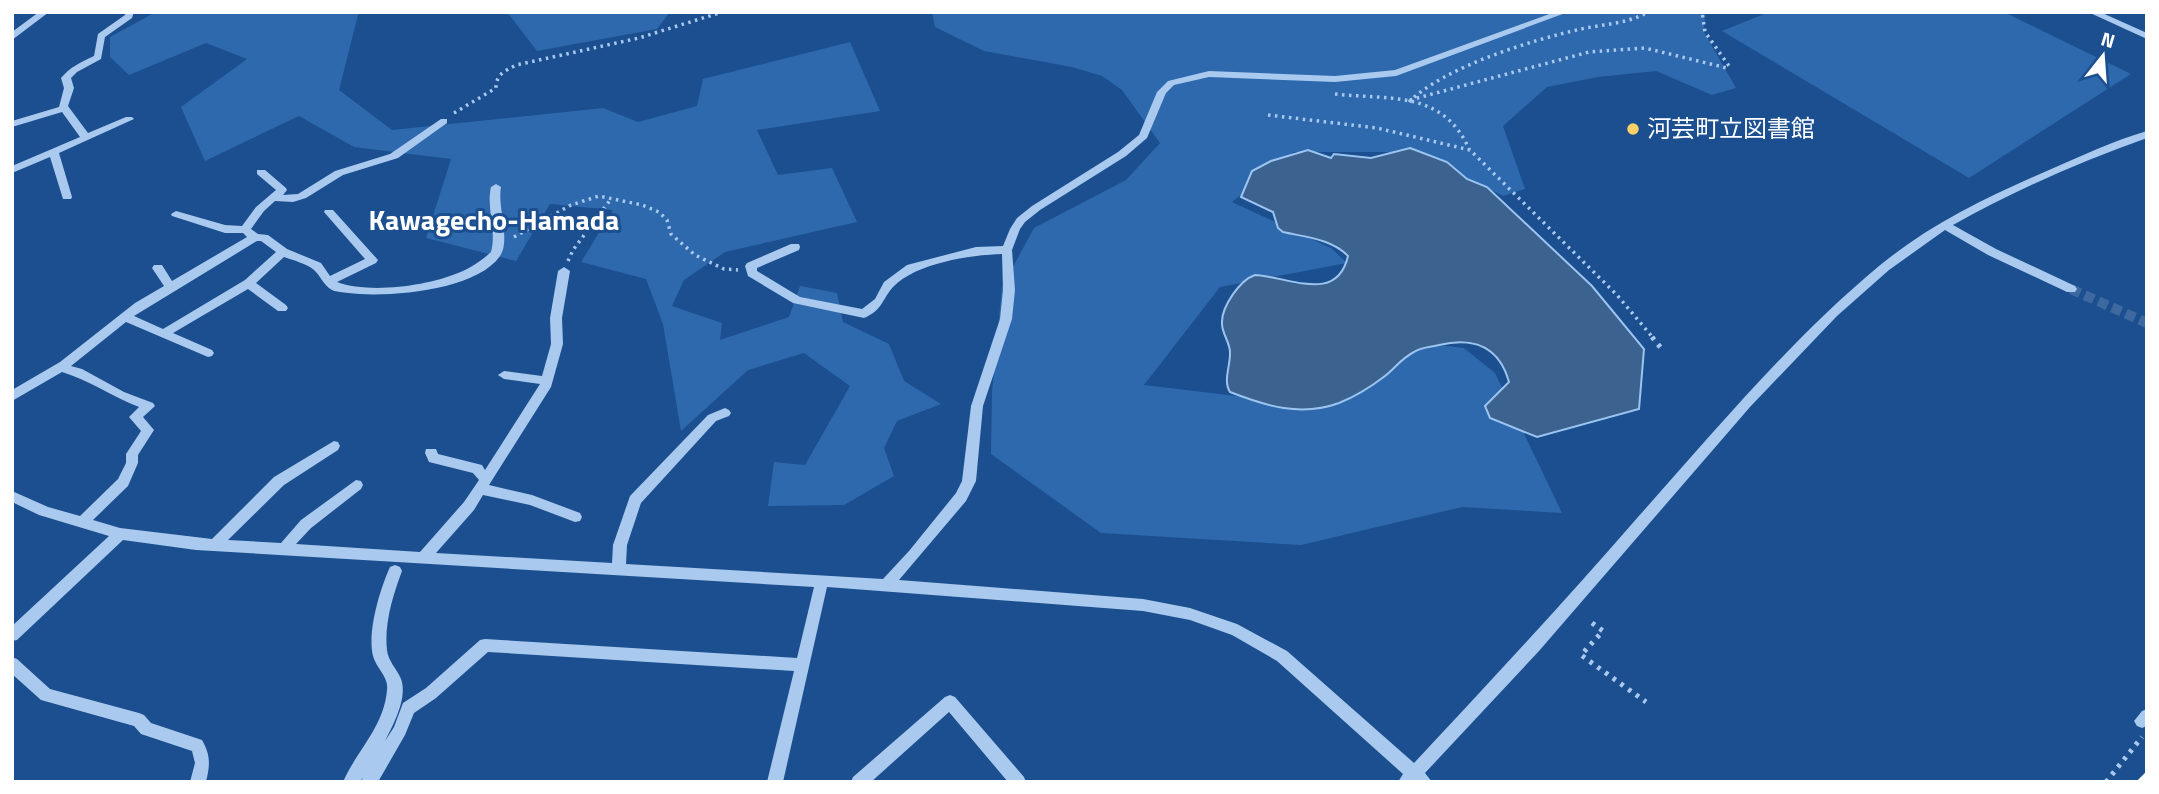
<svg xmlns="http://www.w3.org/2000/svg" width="2159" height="794" font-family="'Titillium Web','Noto Sans JP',sans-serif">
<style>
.green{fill:#2e69ad}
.water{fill:#3c6290;stroke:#9cc4f0;stroke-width:2}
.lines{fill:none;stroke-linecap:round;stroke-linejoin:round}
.minor-tunnel{stroke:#3d69a0;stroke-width:10;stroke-dasharray:10 5;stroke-linecap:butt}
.path-far1{stroke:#a9c9ee;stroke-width:3.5;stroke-dasharray:2.5 4.5;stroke-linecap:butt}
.path{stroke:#a9c9ee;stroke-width:5;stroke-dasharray:3.5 6;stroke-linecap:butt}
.minor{fill:#a9c9ee;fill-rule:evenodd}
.rail{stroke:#fff;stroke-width:6;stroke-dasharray:14 6;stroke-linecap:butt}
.poi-dot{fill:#ffd166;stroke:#1b4f8f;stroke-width:2.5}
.labels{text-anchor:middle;stroke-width:6;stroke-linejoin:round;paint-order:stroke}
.poi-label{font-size:24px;fill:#fff;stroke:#1b4f8f;text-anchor:start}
.quarter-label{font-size:28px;font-weight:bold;fill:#fff;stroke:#1b4f8f}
</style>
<rect width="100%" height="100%" fill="#1b4f8f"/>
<g class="green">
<path d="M156,12H361L358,15L339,90L392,130L603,108L638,122L697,106L703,79L850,42L880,111L757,130L778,175L832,168L857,222L725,252L684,280L672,306L722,323L720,340L789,317L800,286L837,293L843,322L889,344L904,381L941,404L897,421L884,448L894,476L844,505L768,506L774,462L805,465L850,386L804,353L748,370L681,431L663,324L646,279L581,262L613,210L550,204L516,261L426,238L451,159L354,147L299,116L205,161L181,107L247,59L206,43L129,75L110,57V37Z"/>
<path d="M507,12H670L657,29L537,51Z"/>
<path d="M932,12H1705L1704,32L1736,88L1712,95L1656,71L1598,77L1547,87L1503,126L1525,189L1503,196L1415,152H1294L1232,202L1331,248L1347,263L1220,287L1144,385L1328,407L1420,343L1464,348L1495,373L1562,513L1462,507L1301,545L1101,533L991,454L992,392L1002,287L1034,228L1126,180L1160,143L1122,90L1102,76L1072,67L984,51L935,27Z"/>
<path d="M1769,12H2004L2131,74L1969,178L1722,31Z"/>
</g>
<path class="water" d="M1410,148L1447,162L1467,179L1487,187L1592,286L1644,349L1639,409L1537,437L1490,418L1485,406L1509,382C1499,346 1474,337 1439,345C1431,347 1421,347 1414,352C1402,358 1395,368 1385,376C1372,386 1354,397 1339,403C1301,417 1266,406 1230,392C1223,381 1230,367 1230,354C1231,343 1221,333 1222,322C1222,306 1240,280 1255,275C1290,277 1337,304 1348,256C1332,239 1305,237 1283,232L1278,228L1273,212L1241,197L1252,171L1271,161L1308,150L1331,158L1334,154L1371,158Z"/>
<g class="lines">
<path class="minor-tunnel" d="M2071,289L2147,323"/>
<g class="path-far1">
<path d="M1335,94C1389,100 1443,90 1469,149"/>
<path d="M1410,100L1589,52L1645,48L1727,68L1729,66L1705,32L1702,12"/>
<path d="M1409,102C1444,67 1532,40 1581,29C1604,24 1627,24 1648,12"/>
<path d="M454,113L496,88C496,74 505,71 516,65L639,38L722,12"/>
<path d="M1268,115L1377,128L1470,150L1617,295L1654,339"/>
<path d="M514,237L571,205L599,196L642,205L659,212L667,220L671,234L695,255L724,269L738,270"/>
<path d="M568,261L573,250L611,199"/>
</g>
<g class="path">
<path d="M1652,337L1661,348"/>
<path d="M1592,623L1603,631L1581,655L1646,702"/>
<path d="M2106,782L2142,737"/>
</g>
<g class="minor">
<path d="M39,12H49L12,40V32Z"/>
<path d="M126,12H134L132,18L105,37L101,59L77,72L71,78L74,88L68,106L88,133L126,117H132L134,119L59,153L72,197L71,199H63L50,157L12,173V166L80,137L62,112L12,127V121L59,107L64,88L61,78C70,67 81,62 94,56L98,34L125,15Z"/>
<path d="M1555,12H1568L1396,76L1335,82L1209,77L1174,85L1166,93L1147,138L1126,156L1040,210L1025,222L1020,229L1012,250L1015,290L1012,319L983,406L976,481L966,501L899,580L1143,599L1190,608L1237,624L1287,651L1414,763C1490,682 1565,601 1638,517C1715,431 1790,340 1879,266C1930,224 1989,196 2049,170C2081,156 2113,141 2147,131V138C2080,162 2015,190 1953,225L1996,249L2075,286L2077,289L2075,292H2067L1988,255L1945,230L1889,270L1837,316L1750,407L1539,651L1425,773L1432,782H1398L1403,774L1277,661L1232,635L1190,620L1143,611L827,587L783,782H767L794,671L488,652L436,698L414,713L405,735L378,782H361L363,777L360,782H343C357,750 384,727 387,690C389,677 376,668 373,656C367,632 380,589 390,567L395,565L400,567L402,571C393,595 384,624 387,650C388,661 397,669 401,679C408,698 393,725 385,741L394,727L403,703L426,688L480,640L485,639L797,658L814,587L196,550L123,540L17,640L12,641V626L109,536L39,515L12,502V491L48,507L80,516L118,479L126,463V454L141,431L129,417L139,407C113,397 89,380 62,372L12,401V390L60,362L135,303L164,286L152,268L154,265H162L172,281L247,237L243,233H225L172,216L171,214L176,211L225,225L242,226L256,207L276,190L257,174V170H265L286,188L287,190L283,195L298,194L335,171L390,154L441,119H447V123L398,158L343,175L306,198L293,202L275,201L264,211L251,229L258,234L268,235L287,249L321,263L330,276L365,259L324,212L325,210H333L378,260L376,263L337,282C369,294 427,286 458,273C471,268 481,261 491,252C497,230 486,209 491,187L496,184L501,187C497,207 511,240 500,256C476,291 386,298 348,293C343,292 336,292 332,290C323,285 321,276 314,270C307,264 293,260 284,257L256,283L286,305L288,308L286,311H278L248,289L173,333L212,350L214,353L212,356L208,357L126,322L71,366L82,369L124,392L153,403L155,406L143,417L154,430L138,455V463L128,486L93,520L120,528L212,539L274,477L334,441L338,442L340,446L338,450L284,485L228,540L281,543L301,520L356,480L361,481L363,485L361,489L311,528L296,544L420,552L464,502L479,480L473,473L429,462L425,453L426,449H436L438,454L482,465L485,470L540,384L504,379L498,375L504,371L542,376L551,344L550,318L558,271L564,267L570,271L562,318L563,344L551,387L489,485L532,495L580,513L582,517L580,521L575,522L530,505L483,495L474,510L436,553L612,563L613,545L630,496L708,415L725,408L729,410L731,413L729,416L716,421L641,503L627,545L626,564L883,579L909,551L956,493L962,481L971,406L1000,319L1003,290L1002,254C970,255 916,263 893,287C882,299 883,310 864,318L793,303L748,276L745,266L747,263L791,244H799L800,247L799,250L757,268V271L800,297L862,309L875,299L884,282L907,265L976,247L1003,246L1010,229L1017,218L1032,206L1118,152L1139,135L1157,92L1168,81L1209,71L1335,76L1395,70ZM257,241H261L276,252L245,280L163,329L134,316Z"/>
<path d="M2088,12H2100L2147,33V39Z"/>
<path d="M12,657L17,659L50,689L139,713L144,715L151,723L202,740C211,756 210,765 206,782H190L195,763L192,751L141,734L134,726L41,700L12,674Z"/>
<path d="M950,695L955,697L1024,777L1026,782H1008L949,712L871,782H851L853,777L945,697Z"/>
<path d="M2147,709V726L2142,728L2137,726L2134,721L2142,711Z"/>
</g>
<path class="rail" d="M2140,782L2147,775"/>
</g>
<circle class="poi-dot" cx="1633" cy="129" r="7"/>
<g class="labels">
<g class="poi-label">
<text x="1647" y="137">河芸町立図書館</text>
</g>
<g class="quarter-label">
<text x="494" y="230">Kawagecho-Hamada</text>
</g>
</g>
<rect width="2159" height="794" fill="none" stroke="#ffffff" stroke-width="28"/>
<g transform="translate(2103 56) rotate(17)" stroke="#1b4f8f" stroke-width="5" paint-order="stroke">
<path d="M0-5L12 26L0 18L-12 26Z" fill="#ffffff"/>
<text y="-10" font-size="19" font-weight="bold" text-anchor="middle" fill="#ffffff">N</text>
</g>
</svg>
